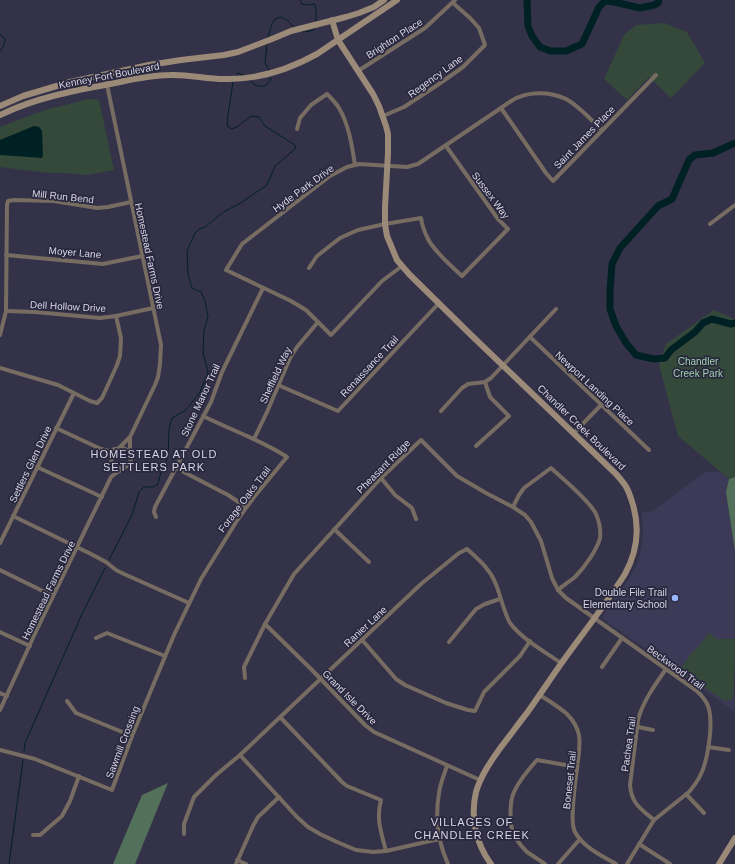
<svg xmlns="http://www.w3.org/2000/svg" width="735" height="864" font-family="Helvetica,sans-serif">
<style>
.built{fill:#3c3a57}
.green{fill:#34493a}
.forest{fill:#53705a}
.water{fill:#002123}
.lines{fill:none;stroke-linecap:round;stroke-linejoin:round}
.stream{stroke:#002123;stroke-width:1}
.river{stroke:#002123;stroke-width:7}
.street{stroke:#776c61;stroke-width:4}
.secondary{stroke:#9c8a79;stroke-width:6}
.poi-dot{fill:#96b6fd;stroke:#2a283e;stroke-width:1.5}
.labels{text-anchor:middle;stroke-width:3.5;stroke-linejoin:round;paint-order:stroke}
.street-label{font-size:10px;fill:#d6d5e4;stroke:#2a283e}
.park-label{font-size:10px;fill:#9ed3ab;stroke:#2a283e}
.poi-label{font-size:10px;fill:#d6d5e4;stroke:#2a283e;text-anchor:end}
.neighbourhood-label{font-size:11px;letter-spacing:1px;fill:#d6d5e4;stroke:#2a283e}
</style>
<rect width="100%" height="100%" fill="#343249"/>
<path class="built" d="M711,471L719,472L723,474L729,479L726,492L735,551L734,711L603,619V616L630,577L638,562L643,538V523L641,513L653,511L699,476L707,472Z"/>
<g class="green">
<path d="M665,23L687,32L705,63L671,98L649,77L627,100L604,79L624,35L636,25Z"/>
<path d="M89,99L99,100L114,170L87,175L66,173H48L0,167V127L45,110Z"/>
<path d="M714,310L734,319H735V551L726,492L729,479L678,436L659,365L666,344Z"/>
<path d="M709,633L717,639H735V658L733,699L725,701L679,671L691,654L699,646Z"/>
</g>
<g class="forest">
<path d="M735,477V551L726,492L729,479Z"/>
<path d="M168,783L135,864H113L142,795Z"/>
</g>
<path class="water" d="M34,126L39,127L42,131L43,155L42,158L0,155V140Z"/>
<g class="lines">
<g class="stream">
<path d="M300,0L302,4L306,5L315,4L316,11V21"/>
<path d="M302,31L304,32L314,30V28"/>
<path d="M0,34L5,39C5,43 3,48 0,51"/>
<path d="M268,37L272,24L275,19L281,17L287,20L295,28"/>
<path d="M267,44L265,63L270,72"/>
<path d="M236,76L238,73L245,76"/>
<path d="M250,81C255,85 258,87 265,86L271,80L270,77"/>
<path d="M109,560L132,515L139,492L144,487H153L158,484L161,472L168,457L169,429L172,418L186,410L200,392L208,372L203,353L204,331L208,316L205,301L201,292L192,288L188,274L187,251L195,233L200,229L205,227L225,211L239,204L267,185L275,166L295,149V145L265,126L259,117L251,116L237,127L232,129L228,127L227,121L233,82"/>
<path d="M24,751L25,743L82,614L105,568"/>
<path d="M9,864L23,760"/>
</g>
<g class="river">
<path d="M527,0L528,26L532,36L540,47L550,51H566L582,44L599,7L605,1L614,2L640,8L654,5L658,3L659,0"/>
<path d="M735,143L713,153L695,155L689,160L672,199L658,206L620,248L612,264L610,291V309L616,326L626,343L636,355L654,359L665,358L671,350L695,332L703,323L712,319L731,324L735,323"/>
</g>
<g class="street">
<path d="M358,71L425,28L455,0"/>
<path d="M105,75L161,345L160,364L158,377L155,385L130,437L119,448"/>
<path d="M501,108L546,173L553,181L656,75"/>
<path d="M383,116L404,107L436,86L463,67L485,45L479,28L470,18L453,3"/>
<path d="M297,129L300,118L311,105L327,94C331,98 336,103 339,108C349,125 352,146 355,165"/>
<path d="M710,224L735,205"/>
<path d="M6,255L103,264L142,256"/>
<path d="M402,266L382,281L331,335L306,310L291,301L226,270L242,244L330,176L347,167L359,164L407,167L418,164L501,108C504,106 508,103 511,101C527,91 549,91 566,99C579,106 591,120 602,130"/>
<path d="M309,268L317,256L340,238L358,230L385,224L421,218C422,225 425,233 428,239C434,251 452,267 462,276L508,229L498,219L446,146"/>
<path d="M6,311L35,312L100,318L116,316L153,308"/>
<path d="M0,335L6,311L7,205L8,201L14,200L54,201L97,208L108,207L131,202"/>
<path d="M530,337L649,450"/>
<path d="M0,368L58,385L90,401L97,403L102,398L117,365L120,356L121,338L116,316"/>
<path d="M278,385L338,411L439,303"/>
<path d="M441,411L462,388L468,384L485,382L491,378L556,309"/>
<path d="M56,428L101,449L109,451L115,449"/>
<path d="M574,433L601,405"/>
<path d="M254,439L267,412L290,358L297,347L318,322"/>
<path d="M476,446L509,416L490,397L485,382"/>
<circle cx="121" cy="458" r="10"/>
<path d="M130,453V437"/>
<path d="M37,467L102,497"/>
<path d="M176,468L228,495L246,507"/>
<path d="M381,478L395,495L412,508L416,519"/>
<path d="M513,507L519,495L524,488L551,468C562,478 590,501 596,514C599,521 601,530 600,538C597,550 584,568 575,577C570,581 564,585 558,590"/>
<path d="M13,516L91,554L106,562L116,570L124,574L189,603"/>
<path d="M156,517L154,512L155,507L211,402L222,372L263,288"/>
<path d="M334,529L369,562"/>
<path d="M0,543L74,393"/>
<path d="M0,570L53,596"/>
<path d="M265,624L311,669L365,725L374,732L480,780"/>
<path d="M0,632L30,646"/>
<path d="M96,638L107,633L165,656"/>
<path d="M363,641L396,679L405,685L446,703L468,710L475,711L484,692L520,656L530,641"/>
<path d="M449,642L476,609L485,604L500,599"/>
<path d="M602,667L622,638"/>
<path d="M245,678L244,667L265,624L294,574L381,478L421,440L457,476L486,493L513,507L525,515L531,522L541,541L552,578L558,590L566,598L697,691C702,696 706,700 708,706C714,722 708,759 701,774C698,781 694,786 689,792L654,820L627,864"/>
<path d="M0,693L7,696"/>
<path d="M540,695C549,701 559,707 567,714C585,732 579,747 577,769C575,781 574,793 573,805C573,814 571,824 575,832C583,847 602,856 616,864"/>
<path d="M67,701L76,713L132,736"/>
<path d="M0,710L38,627L111,477L116,473L124,468"/>
<path d="M280,717L342,782L347,786L381,800C376,819 381,832 386,851"/>
<path d="M638,727L653,730"/>
<path d="M708,747L729,750"/>
<path d="M0,750L35,759L112,790L132,736L174,635L201,579L238,519L254,497L287,457C261,440 231,430 203,416"/>
<path d="M240,755L297,817L308,827L320,834L337,842L356,850L373,852L386,851L439,839"/>
<path d="M447,766C444,775 440,784 439,793C435,817 438,842 448,864"/>
<path d="M686,794L704,813"/>
<path d="M654,820C641,809 631,803 630,785L638,720C643,701 655,685 666,669"/>
<path d="M184,834V824L194,797L216,775L240,755L421,584L459,553L467,549C478,559 489,568 495,582C500,593 504,613 510,623C523,640 544,651 561,663"/>
<path d="M33,835H40L62,816L70,801L79,776"/>
<path d="M639,844L670,864"/>
<path d="M237,860L246,864"/>
<path d="M236,864L253,826L258,817L279,797"/>
<path d="M545,864C539,860 533,856 527,852C521,846 514,837 512,829C510,822 510,805 512,798C515,785 528,770 537,760L577,767"/>
<path d="M558,864L580,839"/>
</g>
<g class="secondary">
<path d="M332,20L338,40L373,94L379,106L386,126L388,134V153L385,207V224L387,236L397,260L409,274L469,333L615,473C619,477 622,481 625,485C629,491 631,498 633,505C640,529 637,552 625,574C606,604 584,632 563,661C551,678 539,696 527,713C518,724 510,736 501,747C491,761 481,775 476,792C470,817 476,844 491,864"/>
<path d="M0,106L23,96L70,82L149,65L181,60L224,55L238,52L272,39L291,31L346,17L359,13L374,7L384,0"/>
<path d="M0,115C35,98 72,91 110,84C130,80 150,75 170,75C188,74 206,79 224,79C258,80 288,70 317,54L397,0"/>
<path d="M719,864L735,838"/>
</g>
</g>
<circle class="poi-dot" cx="675" cy="598" r="4"/>
<g class="labels">
<g class="street-label">
<text transform="translate(394 38) rotate(-33)" y="4">Brighton Place</text>
<text transform="translate(109 75) rotate(-11)" y="4">Kenney Fort Boulevard</text>
<text transform="translate(435 76) rotate(-36)" y="4">Regency Lane</text>
<text transform="translate(584 137) rotate(-46)" y="4">Saint James Place</text>
<text transform="translate(303 188) rotate(-36)" y="4">Hyde Park Drive</text>
<text transform="translate(491 195) rotate(53)" y="4">Sussex Way</text>
<text transform="translate(63 196) rotate(6)" y="4">Mill Run Bend</text>
<text transform="translate(75 252) rotate(5)" y="4">Moyer Lane</text>
<text transform="translate(150 256) rotate(78)" y="4">Homestead Farms Drive</text>
<text transform="translate(68 306) rotate(3)" y="4">Dell Hollow Drive</text>
<text transform="translate(369 366) rotate(-47)" y="4">Renaissance Trail</text>
<text transform="translate(275 375) rotate(-65)" y="4">Sheffield Way</text>
<text transform="translate(595 388) rotate(43)" y="4">Newport Landing Place</text>
<text transform="translate(200 400) rotate(-65)" y="4">Stone Manor Trail</text>
<text transform="translate(582 427) rotate(44)" y="4">Chandler Creek Boulevard</text>
<text transform="translate(30 464) rotate(-64)" y="4">Settlers Glen Drive</text>
<text transform="translate(383 466) rotate(-45)" y="4">Pheasant Ridge</text>
<text transform="translate(244 499) rotate(-53)" y="4">Forage Oaks Trail</text>
<text transform="translate(48 590) rotate(-64)" y="4">Homestead Farms Drive</text>
<text transform="translate(365 626) rotate(-43)" y="4">Ranier Lane</text>
<text transform="translate(676 667) rotate(36)" y="4">Beckwood Trail</text>
<text transform="translate(350 697) rotate(45)" y="4">Grand Isle Drive</text>
<text transform="translate(122 742) rotate(-69)" y="4">Sawmill Crossing</text>
<text transform="translate(628 744) rotate(-82)" y="4">Pachea Trail</text>
<text transform="translate(569 780) rotate(-84)" y="4">Boneset Trail</text>
</g>
<g class="park-label">
<text x="698" y="365">Chandler<tspan x="698" dy="12">Creek Park</tspan></text>
</g>
<g class="poi-label">
<text x="667" y="596">Double File Trail<tspan x="667" dy="12">Elementary School</tspan></text>
</g>
<g class="neighbourhood-label">
<text x="154" y="458">HOMESTEAD AT OLD<tspan x="154" dy="13">SETTLERS PARK</tspan></text>
<text x="472" y="826">VILLAGES OF<tspan x="472" dy="13">CHANDLER CREEK</tspan></text>
</g>
</g>
</svg>
